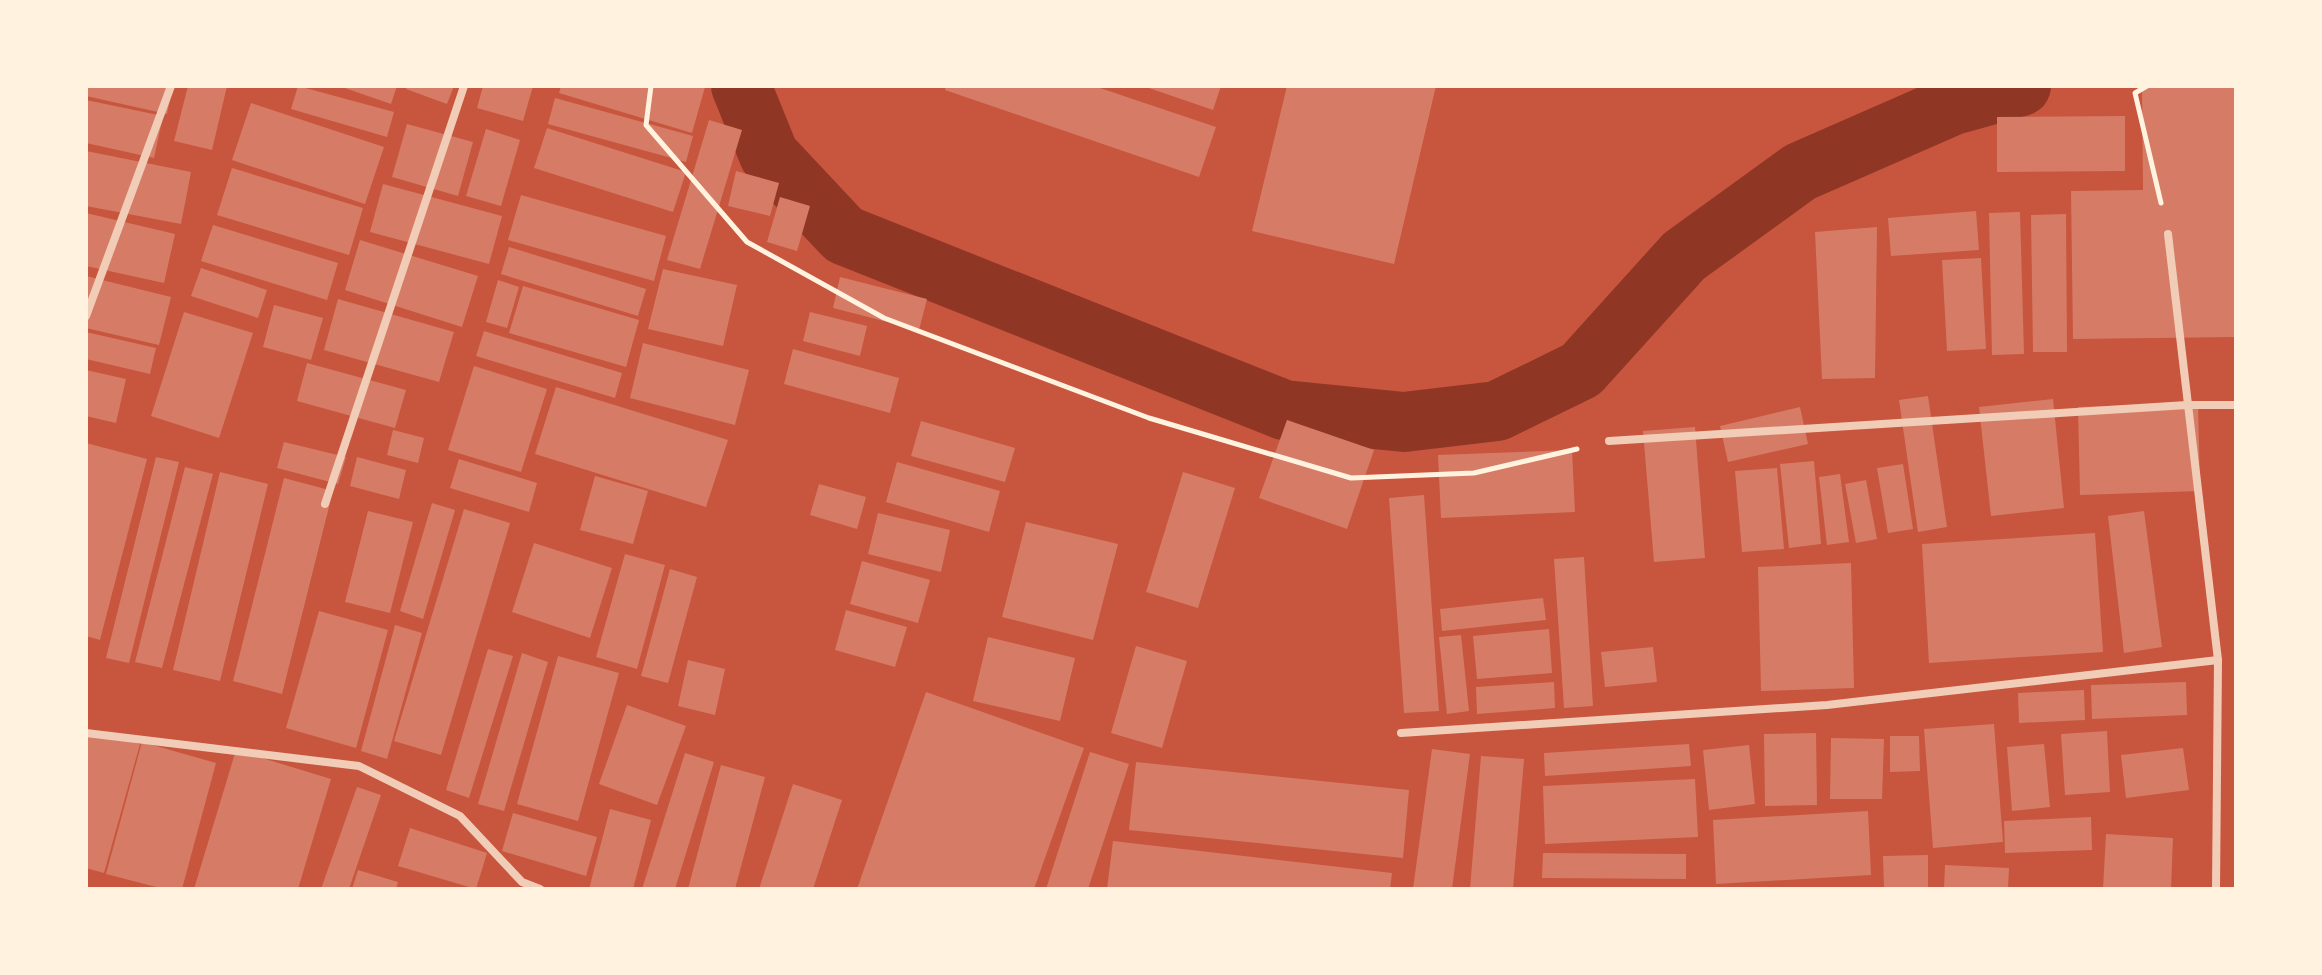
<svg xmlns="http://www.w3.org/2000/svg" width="2322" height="975" font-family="'Fira Sans',sans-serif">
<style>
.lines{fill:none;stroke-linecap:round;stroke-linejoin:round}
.canal{stroke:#8f3625;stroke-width:60}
.building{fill:#d67c66}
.path{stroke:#fff3e0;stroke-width:5}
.minor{stroke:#f1ccb7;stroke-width:8}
</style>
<rect width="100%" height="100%" fill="#c8553d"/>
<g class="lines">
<path class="canal" d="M741,86L769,155L844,235L1284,410L1404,422L1497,411L1581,370L1684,256L1800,172L1953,105L2021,86"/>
</g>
<g class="building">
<path d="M86,86H173L167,114L86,96Z"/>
<path d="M188,86H227L212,150L174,141Z"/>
<path d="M298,86L394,112L387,137L291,109Z"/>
<path d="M339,86H397L391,104Z"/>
<path d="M408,86H454L447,104L406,89Z"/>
<path d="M483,86H533L523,121L477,108Z"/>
<path d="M561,86H702L705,87L692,133L559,93Z"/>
<path d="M946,86H1094L1216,127L1199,177L945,90Z"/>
<path d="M1143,86H1221L1213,110Z"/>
<path d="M1287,86H1436L1394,264L1252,231Z"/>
<path d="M2142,86H2236V337L2073,339L2071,191L2143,190Z"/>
<path d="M555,98L693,136L686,162L548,124Z"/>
<path d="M86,100L163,116L154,158L86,143Z"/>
<path d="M251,103L384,147L365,204L232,160Z"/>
<path d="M2125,116V171L1997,172V117Z"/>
<path d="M709,120L742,130L700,269L667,260Z"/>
<path d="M407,124L473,142L458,196L392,177Z"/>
<path d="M547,128L686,172L673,212L534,168Z"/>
<path d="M486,129L520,140L501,206L466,196Z"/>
<path d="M86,151L191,172L181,224L86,206Z"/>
<path d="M232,168L363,208L349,255L217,215Z"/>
<path d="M736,171L779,183L770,216L728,206Z"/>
<path d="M383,184L502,216L489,264L370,232Z"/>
<path d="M521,195L666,236L654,281L508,240Z"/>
<path d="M780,197L810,206L797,251L767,242Z"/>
<path d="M1976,211L1979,250L1891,256L1888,218Z"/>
<path d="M2020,212L2024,354L1992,355L1989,213Z"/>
<path d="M86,213L175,234L164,283L86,266Z"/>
<path d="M2066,214L2067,352H2033L2031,215Z"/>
<path d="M213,225L338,263L327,300L201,261Z"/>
<path d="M1877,227L1875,378L1822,379L1815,232Z"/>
<path d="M360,240L478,276L462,327L345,290Z"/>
<path d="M509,247L646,289L638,316L501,274Z"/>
<path d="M1981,258L1986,349L1947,351L1942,260Z"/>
<path d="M201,268L267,290L258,318L191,296Z"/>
<path d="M663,269L737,285L723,346L648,329Z"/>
<path d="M86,276L171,297L159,345L86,328Z"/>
<path d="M840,277L927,299L919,330L833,308Z"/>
<path d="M498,280L519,287L507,328L486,322Z"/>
<path d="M523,286L639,320L626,367L509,333Z"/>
<path d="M338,299L454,332L439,382L324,350Z"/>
<path d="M274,305L323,318L311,360L263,347Z"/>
<path d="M184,312L253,333L219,438L151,416Z"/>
<path d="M810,312L867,326L860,356L803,341Z"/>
<path d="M484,331L622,373L615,398L476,356Z"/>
<path d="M86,332L156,348L150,374L86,359Z"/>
<path d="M643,343L749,370L735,425L630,398Z"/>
<path d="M793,349L899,378L890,413L784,384Z"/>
<path d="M307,363L406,390L395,428L297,401Z"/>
<path d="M474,366L547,389L521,472L448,450Z"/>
<path d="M86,370L126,379L116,423L86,416Z"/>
<path d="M556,387L728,440L706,507L535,454Z"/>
<path d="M1928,396L1947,527L1918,532L1899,400Z"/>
<path d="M2053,399L2064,508L1991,516L1979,407Z"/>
<path d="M2198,403L2200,491L2080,495L2078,407Z"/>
<path d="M1800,407L1808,444L1728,462L1720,426Z"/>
<path d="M1287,420L1374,450L1347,529L1259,498Z"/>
<path d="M921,421L1015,448L1005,482L911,456Z"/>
<path d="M1695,427L1705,558L1654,562L1643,431Z"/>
<path d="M393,430L424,438L418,463L387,455Z"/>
<path d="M284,442L346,457L338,484L277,468Z"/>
<path d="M86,443L147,459L100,640L86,636Z"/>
<path d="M1572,450L1575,512L1441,518L1438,455Z"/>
<path d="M156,457L179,462L129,663L106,658Z"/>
<path d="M357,457L406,470L399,499L350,486Z"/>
<path d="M459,459L537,483L529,512L450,488Z"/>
<path d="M1814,461L1821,544L1789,548L1780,464Z"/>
<path d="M897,462L1000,491L989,532L886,502Z"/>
<path d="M1903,464L1913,529L1888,533L1877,468Z"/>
<path d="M185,467L213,474L162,668L135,662Z"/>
<path d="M1777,468L1784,549L1742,552L1735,471Z"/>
<path d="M220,472L268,484L220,681L173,670Z"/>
<path d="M1183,472L1235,488L1198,608L1146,592Z"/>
<path d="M1840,474L1849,542L1827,545L1819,477Z"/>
<path d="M595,476L648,491L633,544L580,530Z"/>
<path d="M284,478L333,491L282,694L233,681Z"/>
<path d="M1866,480L1877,539L1856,543L1845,484Z"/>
<path d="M819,484L866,497L857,529L810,515Z"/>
<path d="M1424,495L1439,711L1404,713L1389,498Z"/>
<path d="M432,503L455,510L423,619L400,611Z"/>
<path d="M464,509L510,523L441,755L394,741Z"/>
<path d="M368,511L413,522L390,613L345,602Z"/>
<path d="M2144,511L2162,647L2124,653L2108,516Z"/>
<path d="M878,513L950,530L941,572L868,554Z"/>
<path d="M1026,522L1118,544L1093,640L1002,617Z"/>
<path d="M2095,533L2103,652L1929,663L1922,544Z"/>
<path d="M534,543L612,568L590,638L512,612Z"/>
<path d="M625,554L665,565L637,669L596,657Z"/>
<path d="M1584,557L1593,706L1564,708L1554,559Z"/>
<path d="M862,561L930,580L918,623L850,604Z"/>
<path d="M1851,563L1854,688L1761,691L1758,567Z"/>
<path d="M670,569L697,577L668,683L641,676Z"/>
<path d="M1543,598L1546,620L1442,631L1440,609Z"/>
<path d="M846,610L907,627L895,667L835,650Z"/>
<path d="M319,611L388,630L356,748L286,728Z"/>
<path d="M395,625L422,633L387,759L361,751Z"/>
<path d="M1549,629L1552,673L1477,679L1473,636Z"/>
<path d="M1461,635L1469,711L1447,714L1439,637Z"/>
<path d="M988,637L1075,658L1060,721L973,701Z"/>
<path d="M1136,646L1187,661L1162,748L1111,733Z"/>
<path d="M1653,647L1657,682L1605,687L1601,652Z"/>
<path d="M488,649L513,656L469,798L446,790Z"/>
<path d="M522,653L548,662L504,811L478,804Z"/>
<path d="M558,656L619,673L578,821L517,804Z"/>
<path d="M688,660L725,669L715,715L678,706Z"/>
<path d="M1554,682L1555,708L1477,714L1476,687Z"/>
<path d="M2186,682L2187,715L2092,719L2091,685Z"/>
<path d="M2084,690L2085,720L2019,723L2018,693Z"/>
<path d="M926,692L1084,748L1034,889H857Z"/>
<path d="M627,705L686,726L657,805L599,784Z"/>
<path d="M1994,724L2003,842L1933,848L1924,729Z"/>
<path d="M86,729L140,744L104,873L86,868Z"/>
<path d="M2107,731L2110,792L2065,795L2061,734Z"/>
<path d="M1816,733L1817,805L1765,806L1764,734Z"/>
<path d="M1890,736H1919L1920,771L1890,772Z"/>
<path d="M1831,738L1884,739L1882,799H1830Z"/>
<path d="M142,742L216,763L182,889H164L106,874Z"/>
<path d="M1689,744L1691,766L1545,776L1544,753Z"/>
<path d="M2044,744L2050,807L2012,811L2007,747Z"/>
<path d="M1749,745L1755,804L1709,810L1703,750Z"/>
<path d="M2183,748L2189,790L2126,798L2121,755Z"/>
<path d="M1432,749L1470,754L1452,889H1413Z"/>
<path d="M236,750L331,779L298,889H194Z"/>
<path d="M1090,752L1129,764L1088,889H1046Z"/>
<path d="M685,753L714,762L675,889H642Z"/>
<path d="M1481,756L1524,759L1513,889H1470Z"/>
<path d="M1136,762L1409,790L1403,858L1129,830Z"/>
<path d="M721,765L765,777L735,889H688Z"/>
<path d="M1695,779L1698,837L1545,844L1543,786Z"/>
<path d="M793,784L842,800L813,889H759Z"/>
<path d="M357,787L381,795L349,889H321Z"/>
<path d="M610,809L651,820L633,889H589Z"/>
<path d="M1868,811L1871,875L1716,884L1713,820Z"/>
<path d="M513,813L597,837L586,876L502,851Z"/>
<path d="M2091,817L2092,850L2005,853L2004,821Z"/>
<path d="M410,828L487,853L476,889L398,866Z"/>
<path d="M2106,834L2173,838L2171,889H2103Z"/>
<path d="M1113,841L1392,873L1390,889H1107Z"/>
<path d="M1543,853L1686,854V879L1542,878Z"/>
<path d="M1928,855V889H1884L1883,856Z"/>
<path d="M1945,865L2009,868L2008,889H1944Z"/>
<path d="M358,870L398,882L396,889H352Z"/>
</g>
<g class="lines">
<g class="path">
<path d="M651,86L646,125L747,242L884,318L1149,418L1351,478L1474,473L1577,449"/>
<path d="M2147,86L2135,93L2161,203"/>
</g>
<g class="minor">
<path d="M2168,234L2218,660L2216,889"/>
<path d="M86,316L171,86"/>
<path d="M1609,441L2187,405H2236"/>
<path d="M325,504L464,86"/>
<path d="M86,733L359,766L460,816L522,882L540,889"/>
<path d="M1401,733L1827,705L2218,660"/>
</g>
</g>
<rect width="2322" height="975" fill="none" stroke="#fff3e0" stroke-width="176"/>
</svg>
